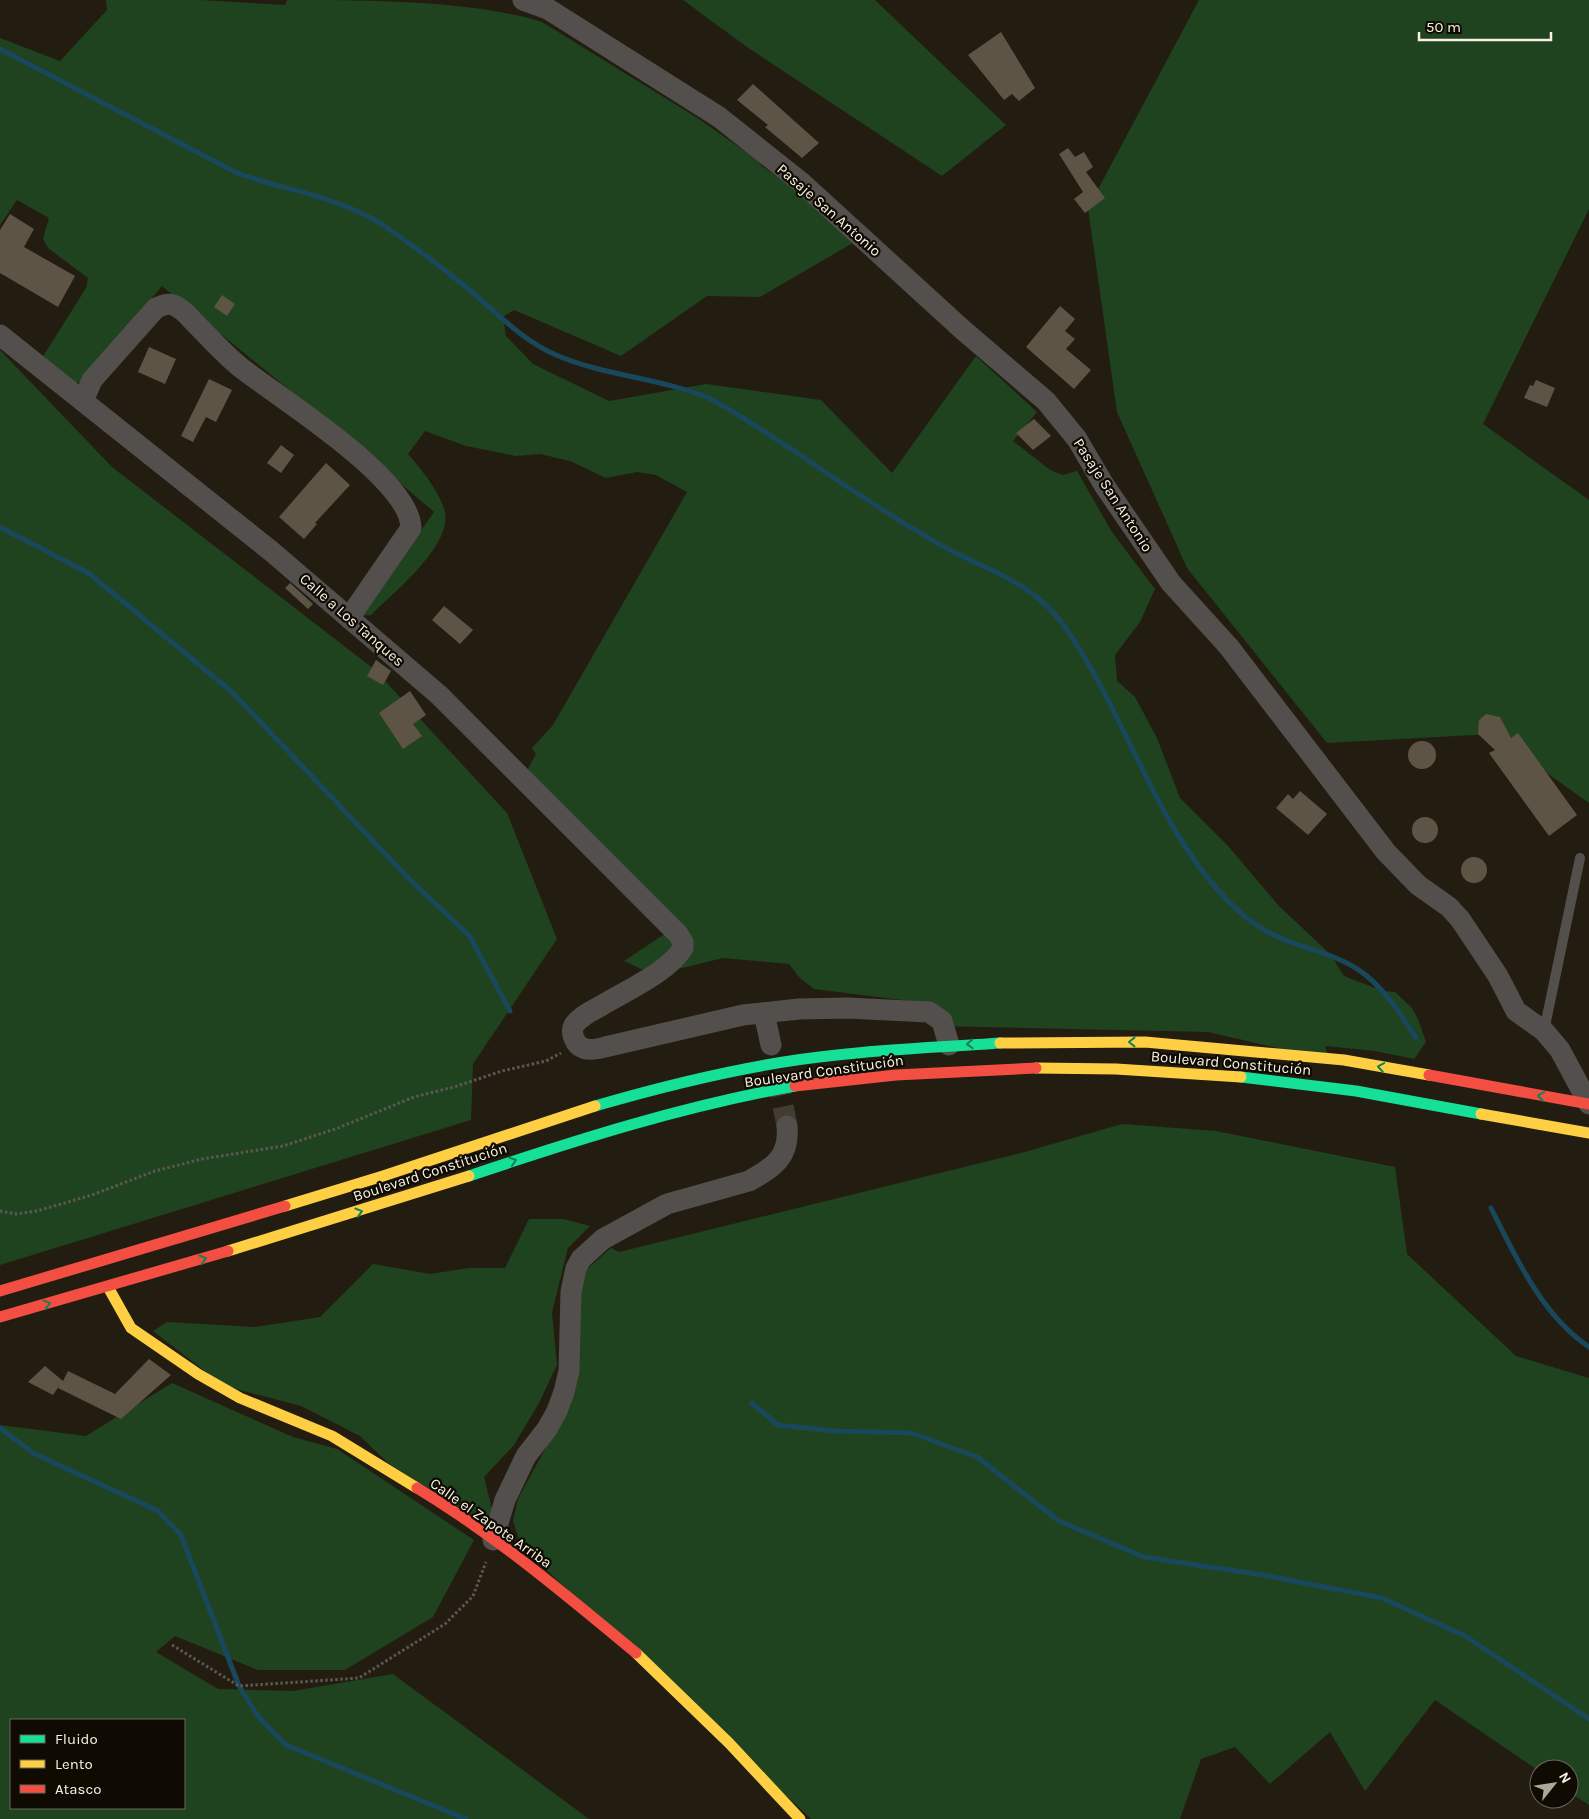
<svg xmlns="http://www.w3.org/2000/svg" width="1589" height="1819" font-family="Karla,sans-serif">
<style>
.green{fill:#1f421f;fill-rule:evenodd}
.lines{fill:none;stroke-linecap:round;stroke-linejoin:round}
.stream{stroke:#19485c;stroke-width:5}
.building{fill:#5e5445}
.street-tunnel{stroke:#433d31;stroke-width:21;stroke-dasharray:21 11;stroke-linecap:butt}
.path{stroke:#5d5853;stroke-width:3;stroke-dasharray:2.5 2.5;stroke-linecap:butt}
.lane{stroke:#534f4c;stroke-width:10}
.street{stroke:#534f4c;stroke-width:21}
.fast{stroke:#16e098;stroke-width:11}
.slow{stroke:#ffcf43;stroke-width:11}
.jam{stroke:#f24e42;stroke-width:11}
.oneway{stroke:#138055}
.labels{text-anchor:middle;stroke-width:4.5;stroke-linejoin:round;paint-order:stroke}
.street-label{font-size:15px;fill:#f9f2e4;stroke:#0f0b03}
</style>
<rect width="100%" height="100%" fill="#231d11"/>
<g class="green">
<path d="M106,0H200L285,5L287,0C366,0 470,0 542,22L696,117L753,157L763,167L865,236L760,297L707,296L621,356L514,310L503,317L506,336L533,364L609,401L706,384L821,400L892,473L976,356L1037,412L1013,441L1050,470L1063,475L1077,471L1112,532L1155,589L1140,622L1115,655L1117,681L1135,697L1157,738L1180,798L1228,846L1279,906L1330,954L1344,976L1383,991L1395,992L1412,1008L1418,1019L1426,1042L1414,1059L1375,1051L1325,1046L1330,1060L1208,1032L935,1026L918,1002L814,989L799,977L789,964L723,958L654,975L624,961L678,925L526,772L536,754L532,748L553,725L687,492L656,475L637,472L606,478L570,461L540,454L516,456L466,446L425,431L408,454C422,470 440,492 445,512C452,546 392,594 371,615L361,616L434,512L330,423L162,286L80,382L74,383L42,358L86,288L88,278L48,248L43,239L49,218L17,200L0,225V38L60,61L107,10Z"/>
<path d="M683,0H875L1006,125L942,176L747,47Z"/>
<path d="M1199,0H1589V209L1483,424L1589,500V803L1492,734L1327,743L1187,568L1117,412L1088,208Z"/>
<path d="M0,350L112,467L374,669L507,813L557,939L473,1064L471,1120L0,1265Z"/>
<path d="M1122,1124L1216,1131L1395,1167L1407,1254L1516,1356L1589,1378V1805L1569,1792V1769H1539V1771L1435,1700L1365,1791L1330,1732L1270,1784L1235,1747L1201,1759L1180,1819H811L521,1546L513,1521L518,1499L564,1414L579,1276L611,1248L619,1252L1021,1153Z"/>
<path d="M529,1219H563L590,1226L568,1248L552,1312L557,1365L539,1403L514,1445L484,1477L494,1517L471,1515L388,1463L360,1436L301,1406L224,1386L153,1331L167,1322L255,1327L320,1317L373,1264L430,1274L469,1268H505Z"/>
<path d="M172,1383L293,1437L337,1449L474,1540L433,1617L345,1670H258L175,1636L156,1652L218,1689L293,1691L393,1674L589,1819H0V1425L86,1436ZM11,1720H184V1808H11Z"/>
</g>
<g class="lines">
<g class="stream">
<path d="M0,49L237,173C288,191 341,197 386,227C415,247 444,269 471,291C498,314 523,341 556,355C605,376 660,378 709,398C771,432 828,476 888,513C910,527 933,542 956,553C999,575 1035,585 1065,627C1125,712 1155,827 1229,902C1241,914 1253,924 1268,932C1300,950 1336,951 1367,976C1387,993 1402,1016 1416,1038"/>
<path d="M0,527L90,574L232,692L409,879L469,935L510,1011"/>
<path d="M1491,1208C1516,1258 1542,1315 1589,1347"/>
<path d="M752,1403L778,1425L836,1431L912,1433L977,1457L1059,1521L1144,1557L1263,1575L1382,1598L1465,1636L1589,1719"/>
<path d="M0,1428L33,1453L158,1511L181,1535L239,1686L257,1715L286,1745L466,1819"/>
</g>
</g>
<g class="building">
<path d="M1001,32L1035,88L1019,101L1012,94L1004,100L968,55Z"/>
<path d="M753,84L819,143L802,158L765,127L768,125L737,100Z"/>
<path d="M1068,148L1075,157L1084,152L1093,167L1086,172L1105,198L1085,213L1074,199L1083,192L1059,154Z"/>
<path d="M10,214L34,229L24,247L75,276L58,307L0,273V230Z"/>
<path d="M222,295L235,304L227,316L214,307Z"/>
<path d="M1060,306L1075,319L1065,331L1075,339L1066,349L1091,370L1074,389L1026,347Z"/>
<path d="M149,347L176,359L165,384L138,372Z"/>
<path d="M209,379L232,390L216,422L206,417L193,442L181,436Z"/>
<path d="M1536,380L1555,388L1547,407L1524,398L1530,385L1533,386Z"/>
<path d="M1034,419L1051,436L1033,450L1016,433Z"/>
<path d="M281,445L294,455L281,473L267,463Z"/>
<path d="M326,463L350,485L315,523L317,524L304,539L279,517Z"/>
<path d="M290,583L313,604L308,609L285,588Z"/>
<path d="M444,606L473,630L460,644L432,620Z"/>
<path d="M376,660L391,671L383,685L367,676Z"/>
<path d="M410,691L426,715L413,724L422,736L403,749L379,713Z"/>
<path d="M1486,714L1500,717L1511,738L1518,733L1577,815L1549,836L1489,753L1495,750L1478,734L1479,720Z"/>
<circle cx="1422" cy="755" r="14"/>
<path d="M1300,791L1327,814L1308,835L1276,808L1288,794L1293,799Z"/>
<circle cx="1425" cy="830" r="13"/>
<circle cx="1474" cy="870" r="13"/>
<path d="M149,1359L171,1375L121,1419L58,1388L61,1383L53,1395L28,1382L45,1366L63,1381L68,1371L115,1394Z"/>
</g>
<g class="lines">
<path class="street-tunnel" d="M777,1075L787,1126"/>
<g class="path">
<path d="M0,1211L16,1214L37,1211L92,1195L155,1171L202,1159L283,1146L338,1128L414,1097L454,1087L502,1071L546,1061L561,1053"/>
<path d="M172,1645L239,1686L359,1678L445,1624L473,1596L486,1562"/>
</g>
<path class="lane" d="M1544,1031L1580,858"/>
<g class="street">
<path d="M523,0L548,9L719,117L802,183L963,330L1046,401L1077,439L1104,485L1171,583L1229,647L1386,852L1418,885L1449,907L1460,919L1498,976L1516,1011L1544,1031L1560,1050L1589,1104"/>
<path d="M0,335L271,551L439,695L678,934L683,942V948C669,972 623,992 599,1007C591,1011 579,1018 574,1025C570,1033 575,1045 583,1048C590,1051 598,1049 605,1047L743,1015L799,1009L847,1008L929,1012L942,1021L949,1045"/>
<path d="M83,401L92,380L156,308C163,305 170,302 177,307C184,310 189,317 194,322C209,337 224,354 240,367C279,398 410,478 411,528L349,618"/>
<path d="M764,1013L771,1045"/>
<path d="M493,1540L505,1500L526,1456L547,1429L557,1411L564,1392L569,1371L571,1292L576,1268L581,1259L603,1239L667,1204L749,1181C774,1167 790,1157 787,1126"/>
</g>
<g class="fast">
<path d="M1241,1077L1356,1091L1481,1114"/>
<path d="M595,1106C674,1083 756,1063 837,1055C891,1049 946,1047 1000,1043"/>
<path d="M469,1176C576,1140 683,1106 795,1086"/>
</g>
<g class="slow">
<path d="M1000,1043L1145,1042L1344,1060L1429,1075"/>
<path d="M1036,1068L1116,1069L1241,1077"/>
<path d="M1481,1114L1589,1133"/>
<path d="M285,1206L383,1176L595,1106"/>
<path d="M228,1251L469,1176"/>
<path d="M108,1287L131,1328L198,1374L240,1398L332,1436L417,1488"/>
<path d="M636,1653L729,1743L800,1819"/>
</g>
<g class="jam">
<path d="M1429,1075L1589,1104"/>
<path d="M795,1086L896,1075L1036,1068"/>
<path d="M0,1291L285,1206"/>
<path d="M0,1317L228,1251"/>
<path d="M417,1488C495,1535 566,1595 636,1653"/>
</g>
</g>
<defs><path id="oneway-chevron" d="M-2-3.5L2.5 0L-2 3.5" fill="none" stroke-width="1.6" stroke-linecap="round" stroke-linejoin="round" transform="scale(1.25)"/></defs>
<g class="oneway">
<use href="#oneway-chevron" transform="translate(1132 1042) rotate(-180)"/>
<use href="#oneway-chevron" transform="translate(970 1044) rotate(177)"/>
<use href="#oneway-chevron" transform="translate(1381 1067) rotate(-170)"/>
<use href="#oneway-chevron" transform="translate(1541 1096) rotate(-170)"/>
<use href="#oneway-chevron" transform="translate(513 1161) rotate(-18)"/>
<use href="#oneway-chevron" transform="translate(359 1212) rotate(-17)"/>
<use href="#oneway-chevron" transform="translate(203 1259) rotate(-16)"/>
<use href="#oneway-chevron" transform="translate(47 1304) rotate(-15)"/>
</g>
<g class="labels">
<g class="street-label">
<text transform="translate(829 210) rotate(41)" y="5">Pasaje San Antonio</text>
<text transform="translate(1113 495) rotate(57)" y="5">Pasaje San Antonio</text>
<text transform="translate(352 620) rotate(41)" y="5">Calle a Los Tanques</text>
<text transform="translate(1231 1063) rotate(5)" y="5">Boulevard Constitución</text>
<text transform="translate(824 1071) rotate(-8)" y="5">Boulevard Constitución</text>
<text transform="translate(430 1172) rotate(-18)" y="5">Boulevard Constitución</text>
<text transform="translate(491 1523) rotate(35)" y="5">Calle el Zapote Arriba</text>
</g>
</g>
<rect x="10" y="1719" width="175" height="90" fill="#0f0b03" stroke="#6d675d"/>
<rect x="20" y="1735" width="25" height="8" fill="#16e098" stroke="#6d675d"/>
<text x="55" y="1744" font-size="15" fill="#f9f2e4">Fluido</text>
<rect x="20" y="1760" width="25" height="8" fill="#ffcf43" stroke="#6d675d"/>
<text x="55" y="1769" font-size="15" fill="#f9f2e4">Lento</text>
<rect x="20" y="1785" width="25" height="8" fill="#f24e42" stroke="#6d675d"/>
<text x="55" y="1794" font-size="15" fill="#f9f2e4">Atasco</text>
<g transform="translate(1554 1784) rotate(60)"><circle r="24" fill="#0f0b03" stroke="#6d675d"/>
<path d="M0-4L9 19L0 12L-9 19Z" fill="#aea79a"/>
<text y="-8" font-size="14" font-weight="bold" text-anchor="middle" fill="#f9f2e4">N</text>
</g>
<path d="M1419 32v8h132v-8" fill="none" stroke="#f9f2e4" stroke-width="2.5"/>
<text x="1426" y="32" font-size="15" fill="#f9f2e4" stroke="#0f0b03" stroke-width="4" paint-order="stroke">50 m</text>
</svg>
